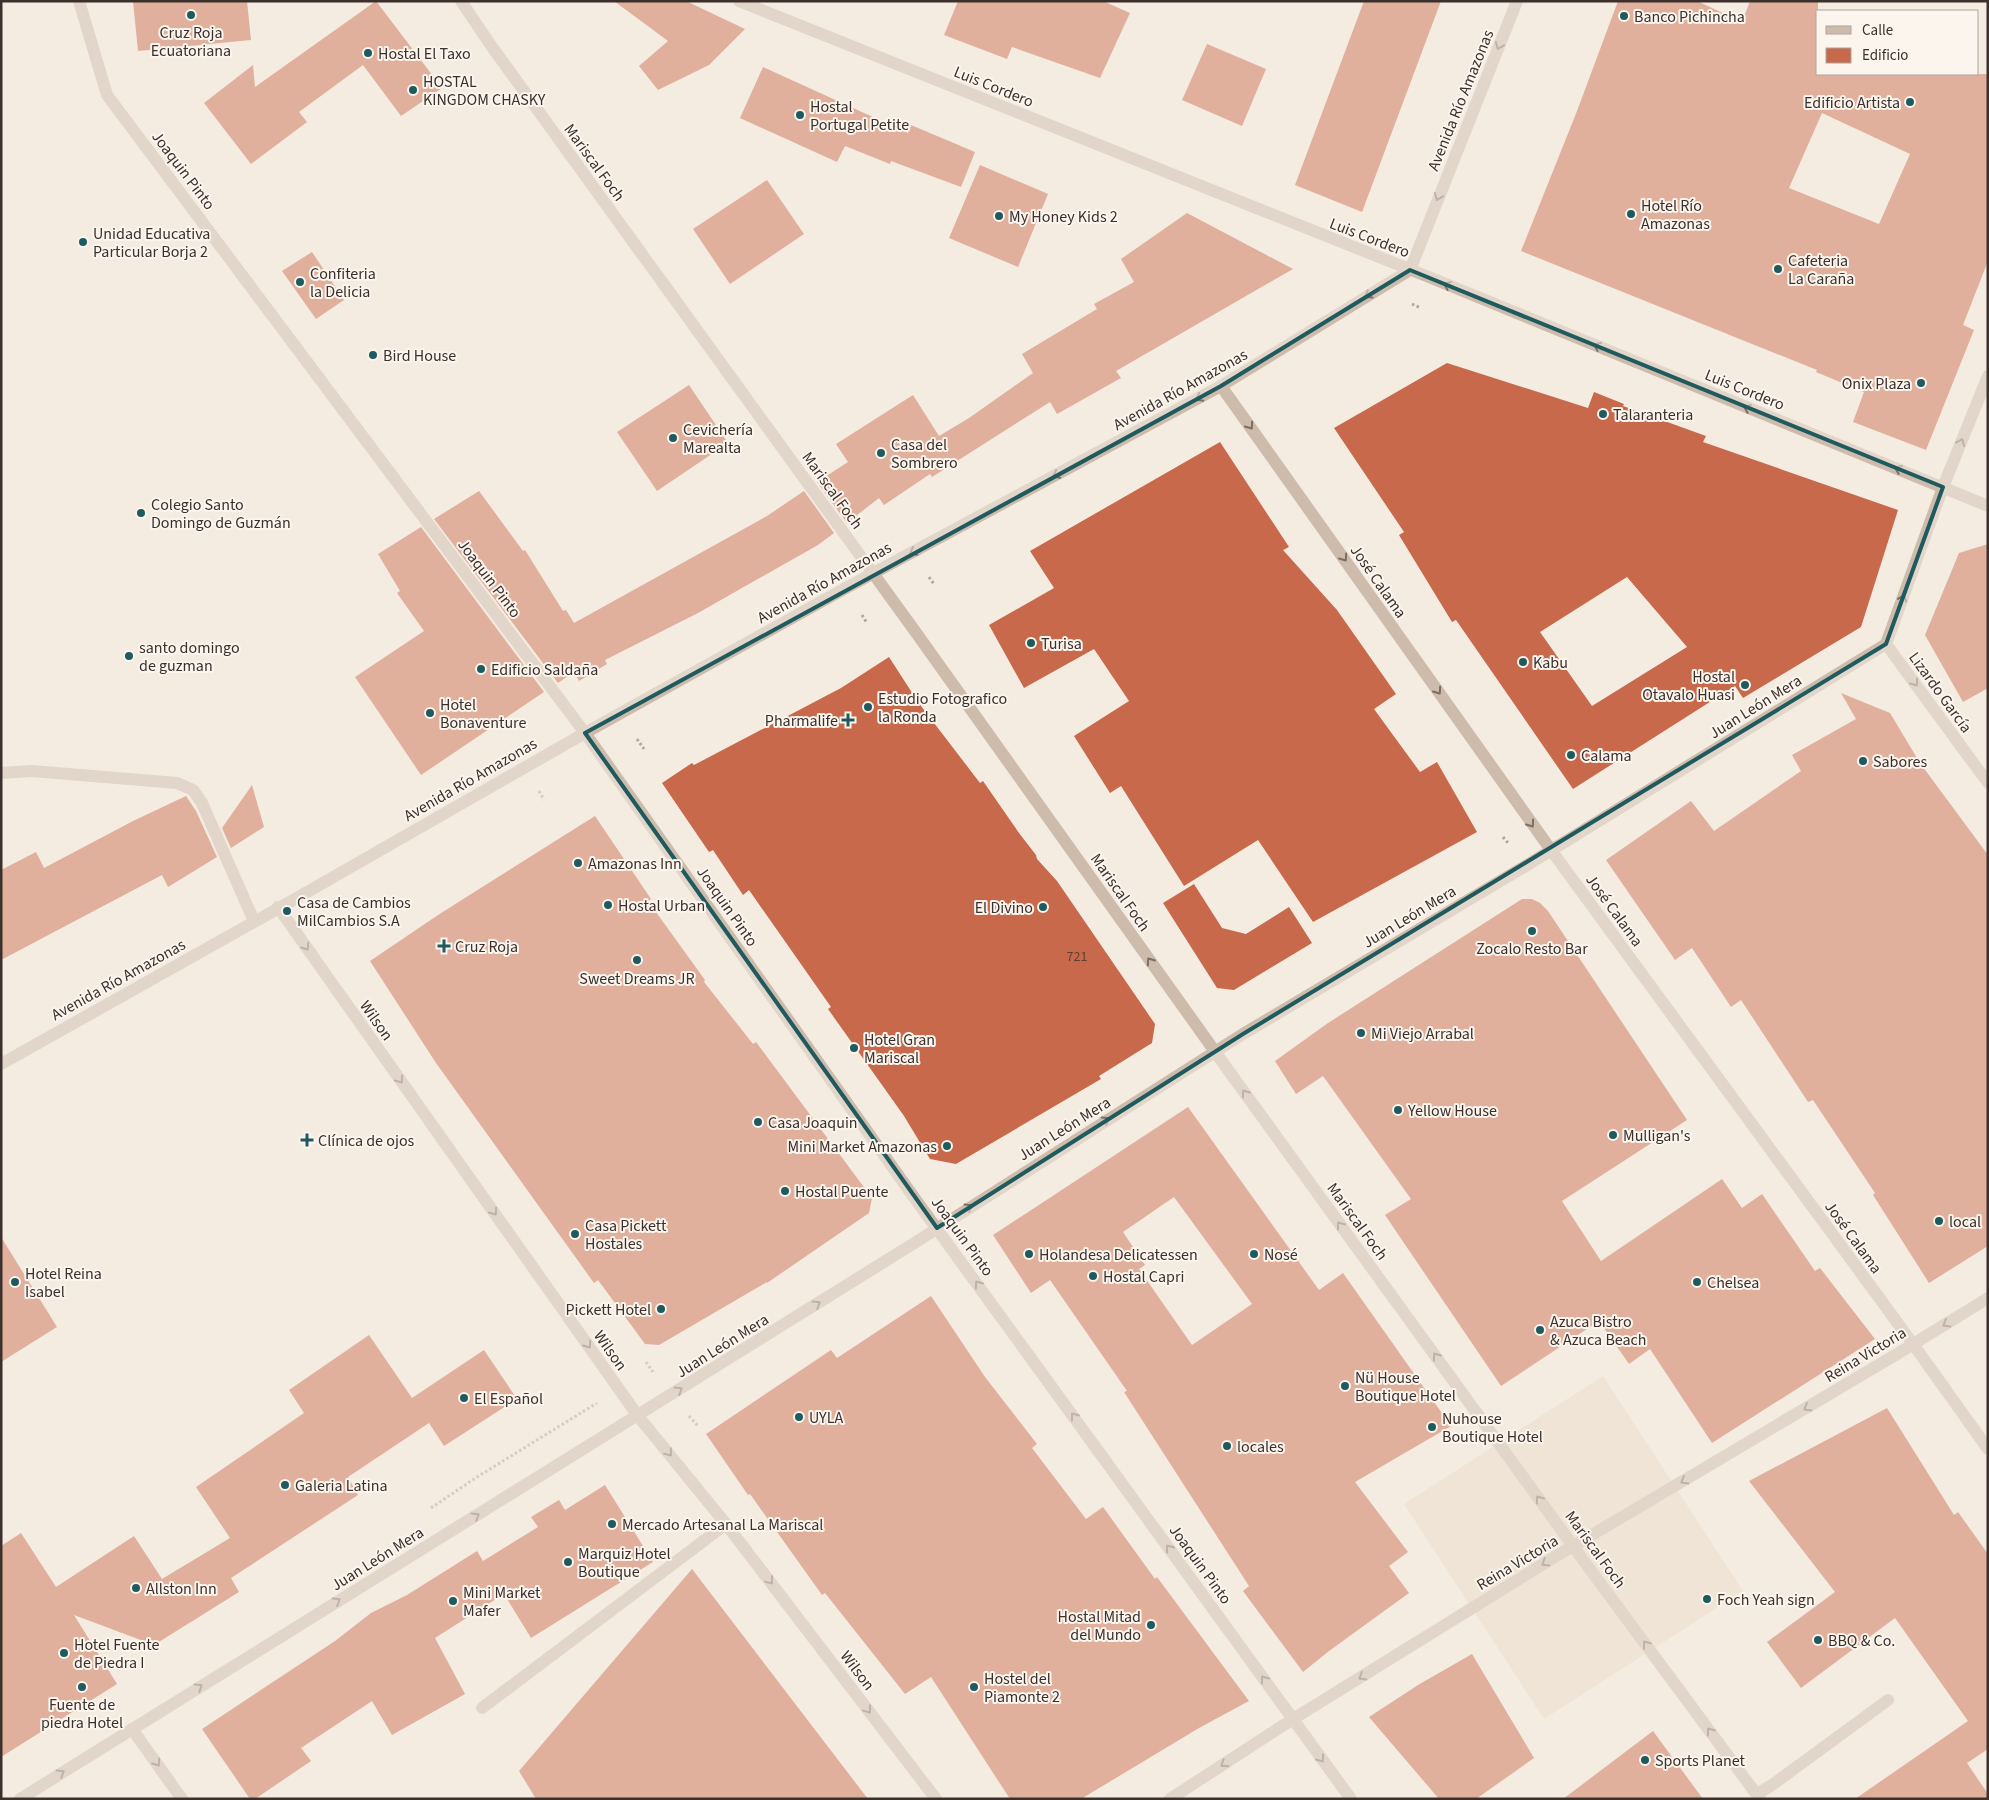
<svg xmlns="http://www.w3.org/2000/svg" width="1989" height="1800" font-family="'Source Sans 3',sans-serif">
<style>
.plaza{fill:#ecdcc8}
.building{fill:#c8694b;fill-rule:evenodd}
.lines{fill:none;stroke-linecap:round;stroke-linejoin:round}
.path{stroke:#b9a596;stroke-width:3;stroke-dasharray:2.5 2.5;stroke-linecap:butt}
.minor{stroke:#cdbbac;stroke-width:12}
.oneway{stroke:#7d6f65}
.marked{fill:none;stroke:#1f5a5e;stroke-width:4;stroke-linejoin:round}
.poi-dot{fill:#1f5a5e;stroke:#fbf5ee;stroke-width:2}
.labels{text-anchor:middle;stroke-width:4;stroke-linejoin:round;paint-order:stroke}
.number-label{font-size:14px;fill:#5e3e33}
.poi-label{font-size:16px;fill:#3b302b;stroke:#fbf5ee;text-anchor:start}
.street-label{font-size:16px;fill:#3b302b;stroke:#fbf5ee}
</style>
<rect width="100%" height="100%" fill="#f4ebe1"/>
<path class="plaza" d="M1603,1376L1743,1591L1544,1719L1404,1504Z"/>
<g class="building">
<path d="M133,1H247L251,40L138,51Z"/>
<path d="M376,1L442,88L401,116L363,65L299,112L307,122L251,164L204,103L253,65L255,87Z"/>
<path d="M614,1H686L745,29L709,65L658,90L639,66L668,41Z"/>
<path d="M958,1H1103L1130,13L1100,78L1012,47L1007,59L944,35Z"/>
<path d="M1364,1H1441L1362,212L1295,185Z"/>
<path d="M1618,1H1697L1742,22L1750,1H1818V74H1988V261L1963,325L1974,330L1926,450L1853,422L1864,392L1816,372L1817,370L1521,251L1577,111ZM1822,113L1910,154L1879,224L1789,188Z"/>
<path d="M1207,44L1266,69L1242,126L1182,100Z"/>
<path d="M763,67L908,133L911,125L975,152L961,187L891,161L890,164L845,146L837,162L740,118Z"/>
<path d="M980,165L1048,194L1018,267L949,238Z"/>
<path d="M767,180L804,234L730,284L693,229Z"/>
<path d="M1187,213L1293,269L1116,371L1121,378L1057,414L1050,402L932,477L930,474L884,505L879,498L847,523L817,482L848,462L836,444L913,395L939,436L969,418L1033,373L1022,354L1097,309L1094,304L1134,282L1121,259Z"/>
<path d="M312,252L344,300L316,319L282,271Z"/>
<path d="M1447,363L1588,408L1594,392L1624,404L1623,406L1706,436L1703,442L1898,510L1861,627L1743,698L1735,686L1573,789L1456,620L1452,622L1399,535L1404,532L1334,428ZM1627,577L1687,647L1592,706L1540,632Z"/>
<path d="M689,385L728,443L657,491L617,432Z"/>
<path d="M1220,442L1289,547L1283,550L1337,610L1396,694L1374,709L1420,772L1437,762L1477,832L1313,922L1258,840L1184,886L1121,786L1110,793L1074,736L1129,701L1094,649L1024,688L989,625L1054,588L1030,551Z"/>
<path d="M479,491L523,551L525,550L563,611L566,610L574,623L767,516L804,491L834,533L818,545L698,613L605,660L607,664L579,681L574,672L558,683L434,519Z"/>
<path d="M421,527L544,692L421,775L355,677L424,631L397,593L400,591L378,554Z"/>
<path d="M1988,544V688L1963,702L1925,635L1959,553Z"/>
<path d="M889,657L918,702L980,783L983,781L1019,833L1036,855L1037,859L1057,881L1155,1024L1152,1043L1099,1076L1101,1079L956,1164L930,1159L904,1116L828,1009L831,1007L749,890L743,895L713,850L709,852L662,783L692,763L694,765L841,688Z"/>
<path d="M1841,693L1890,713L1920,763L1988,855V1246L1929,1283L1873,1195L1875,1193L1813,1100L1808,1102L1741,1000L1731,1007L1692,948L1675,960L1606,860L1691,801L1714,831L1801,771L1792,755L1856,719Z"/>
<path d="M252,785L264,827L231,848L222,828Z"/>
<path d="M186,796L196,811L217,857L168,887L162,875L1,960V870L36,852L44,868L133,821Z"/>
<path d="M595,816L651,899L648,901L705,980L704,982L753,1044L756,1042L872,1198L869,1213L767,1283V1282L659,1345L645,1344L598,1280L594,1283L436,1063L370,961L438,915Z"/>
<path d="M1194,884L1222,928L1246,934L1289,907L1312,943L1234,990L1217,988L1163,903Z"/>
<path d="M1522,899H1532L1540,903L1548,911L1687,1120L1562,1201L1601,1261L1722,1179L1742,1208L1762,1194L1815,1271L1820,1268L1875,1339L1712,1443L1650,1349L1629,1364L1599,1321L1501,1386L1385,1215L1411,1199L1323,1076L1296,1094L1275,1061L1328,1023Z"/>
<path d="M1188,1107L1319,1290L1343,1273L1451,1426L1355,1482L1408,1552L1389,1566L1409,1593L1329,1651L1303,1672L1243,1591L1249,1586L1124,1392L1127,1391L1050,1280L1031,1293L993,1235ZM1174,1197L1252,1304L1192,1345L1139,1269L1145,1265L1123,1232Z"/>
<path d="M1,1237L57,1327L1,1362Z"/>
<path d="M931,1296L985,1377L1037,1444L1032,1448L1086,1519L1103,1507L1155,1579L1157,1577L1249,1701L1199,1728L1081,1799H1010L931,1677L905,1694L825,1593L822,1595L750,1494L748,1495L706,1434L831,1350L837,1358Z"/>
<path d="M369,1335L412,1398L484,1350L517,1399L444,1446L429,1423L348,1477L358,1495L231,1578L239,1592L154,1645L74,1615L117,1684L1,1757V1546L21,1533L56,1587L134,1536L162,1579L230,1538L196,1487L304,1413L289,1390Z"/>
<path d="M1887,1408L1954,1515L1958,1512L1988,1554V1749L1967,1763L1988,1794V1799H1855L1968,1721L1895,1618L1801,1688L1767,1642L1835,1592L1749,1481Z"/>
<path d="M605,1485L653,1562L531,1638L504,1594L435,1638L465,1694L392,1735L372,1701L301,1748L311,1761L255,1799H250L202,1729L335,1641L371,1613L407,1595L477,1551L483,1561L538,1527L531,1517L559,1500L565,1510Z"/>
<path d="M692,1569L868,1799H536L519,1771Z"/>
<path d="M1472,1654L1534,1758L1476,1799H1439L1369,1717L1418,1685Z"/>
<path d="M1653,1731L1703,1799H1563Z"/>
</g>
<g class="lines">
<g class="path">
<path d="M1412,304L1421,308"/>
<path d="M929,577L934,584"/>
<path d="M862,615L867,623"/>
<path d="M637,739L644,749"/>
<path d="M539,791L544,800"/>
<path d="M1503,837L1508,843"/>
<path d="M646,1362L653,1372"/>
<path d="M689,1416L699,1427"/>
<path d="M431,1508L477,1477L597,1403"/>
</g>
<g class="minor">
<path d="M79,1L107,95L585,733L913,1196L1351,1799"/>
<path d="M461,1L492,47L917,634L1231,1074L1589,1568L1760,1799"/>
<path d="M739,1L1429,277L1988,506"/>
<path d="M1221,386L1551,850L1913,1344L1988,1449"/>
<path d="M1886,644L1988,783"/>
<path d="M1,773L32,771L177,783L193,790L202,803L254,921"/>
<path d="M278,907L638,1416L726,1524L936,1799"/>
<path d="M1,1064L295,899L585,733L844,589L1221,386L1410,270L1517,1"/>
<path d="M482,1708L726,1524"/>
<path d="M132,1729L182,1799"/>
<path d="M1757,1794L1772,1785L1888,1700"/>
<path d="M20,1799L916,1242L1243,1034L1524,867L1886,644L1943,487L1988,376"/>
<path d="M1170,1799L1293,1719L1553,1558L1897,1354L1988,1298"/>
</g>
</g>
<defs><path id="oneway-chevron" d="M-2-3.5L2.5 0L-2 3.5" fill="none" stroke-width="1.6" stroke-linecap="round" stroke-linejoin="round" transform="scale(1.25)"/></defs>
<g class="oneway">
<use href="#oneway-chevron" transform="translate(1499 46) rotate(112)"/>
<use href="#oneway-chevron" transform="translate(1438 197) rotate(112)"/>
<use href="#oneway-chevron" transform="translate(1447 285) rotate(-157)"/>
<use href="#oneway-chevron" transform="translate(1368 295) rotate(148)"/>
<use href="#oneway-chevron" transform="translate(1597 346) rotate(-158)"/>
<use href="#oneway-chevron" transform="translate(1199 398) rotate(152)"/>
<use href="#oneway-chevron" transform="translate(1747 408) rotate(-158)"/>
<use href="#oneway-chevron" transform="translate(1250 426) rotate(55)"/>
<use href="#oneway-chevron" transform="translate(1961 442) rotate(-68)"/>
<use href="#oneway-chevron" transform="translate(1898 469) rotate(-158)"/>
<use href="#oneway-chevron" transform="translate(1056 475) rotate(152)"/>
<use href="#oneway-chevron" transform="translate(913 552) rotate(152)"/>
<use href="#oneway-chevron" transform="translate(1344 558) rotate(55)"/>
<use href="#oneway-chevron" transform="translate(1903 598) rotate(-70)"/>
<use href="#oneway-chevron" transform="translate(1915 683) rotate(54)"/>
<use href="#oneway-chevron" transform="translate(1438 691) rotate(55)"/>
<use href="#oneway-chevron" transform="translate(1531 824) rotate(54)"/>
<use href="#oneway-chevron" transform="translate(306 947) rotate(55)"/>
<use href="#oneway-chevron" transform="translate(1150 961) rotate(-125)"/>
<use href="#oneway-chevron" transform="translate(400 1080) rotate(55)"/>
<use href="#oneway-chevron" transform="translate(1245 1093) rotate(-126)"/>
<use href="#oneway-chevron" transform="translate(1106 1120) rotate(-32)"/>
<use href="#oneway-chevron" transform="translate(969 1207) rotate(-32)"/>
<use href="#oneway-chevron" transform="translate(494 1212) rotate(55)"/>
<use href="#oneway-chevron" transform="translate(1340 1225) rotate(-126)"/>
<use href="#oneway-chevron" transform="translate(978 1284) rotate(-126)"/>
<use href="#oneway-chevron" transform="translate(817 1304) rotate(-32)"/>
<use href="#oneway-chevron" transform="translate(1946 1324) rotate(149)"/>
<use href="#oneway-chevron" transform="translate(588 1345) rotate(55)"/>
<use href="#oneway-chevron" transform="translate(1436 1356) rotate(-126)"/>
<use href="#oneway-chevron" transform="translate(679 1390) rotate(-32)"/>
<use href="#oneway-chevron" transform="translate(1807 1408) rotate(149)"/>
<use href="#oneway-chevron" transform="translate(1074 1416) rotate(-126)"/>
<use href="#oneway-chevron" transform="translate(669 1453) rotate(51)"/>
<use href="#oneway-chevron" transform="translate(1684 1481) rotate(150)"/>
<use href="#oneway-chevron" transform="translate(1539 1499) rotate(-126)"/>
<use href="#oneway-chevron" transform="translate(476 1516) rotate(-32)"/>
<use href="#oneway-chevron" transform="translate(1169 1548) rotate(-126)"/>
<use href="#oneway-chevron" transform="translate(1545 1563) rotate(148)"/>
<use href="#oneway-chevron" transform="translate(770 1581) rotate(53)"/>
<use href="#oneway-chevron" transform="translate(337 1601) rotate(-32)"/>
<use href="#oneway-chevron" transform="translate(1646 1644) rotate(-127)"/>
<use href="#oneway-chevron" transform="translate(1362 1677) rotate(149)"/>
<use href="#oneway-chevron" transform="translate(1264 1679) rotate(-126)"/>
<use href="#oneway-chevron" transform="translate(199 1687) rotate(-32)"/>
<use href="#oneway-chevron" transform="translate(868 1710) rotate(53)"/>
<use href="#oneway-chevron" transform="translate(1710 1731) rotate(-126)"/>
<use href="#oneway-chevron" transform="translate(1321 1759) rotate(53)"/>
<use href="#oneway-chevron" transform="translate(157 1763) rotate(55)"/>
<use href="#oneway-chevron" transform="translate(1224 1764) rotate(147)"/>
<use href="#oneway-chevron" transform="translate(61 1773) rotate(-32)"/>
</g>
<path d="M0 0H1989V1800H0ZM1410,270L1943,487L1886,644L1243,1034L937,1228L585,733L1221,386Z" fill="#f4ebe1" fill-opacity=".55" fill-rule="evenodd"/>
<path class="marked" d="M1410,270L1943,487L1886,644L1243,1034L937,1228L585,733L1221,386Z"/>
<g class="poi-dot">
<circle cx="191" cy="15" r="5"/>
<circle cx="1624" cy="16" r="5"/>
<circle cx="368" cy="53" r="5"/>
<circle cx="413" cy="90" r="5"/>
<circle cx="1910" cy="102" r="5"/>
<circle cx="800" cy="115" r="5"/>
<circle cx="1631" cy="214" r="5"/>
<circle cx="999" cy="216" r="5"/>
<circle cx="83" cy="242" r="5"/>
<circle cx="1778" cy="269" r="5"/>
<circle cx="300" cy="282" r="5"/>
<circle cx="373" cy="355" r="5"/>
<circle cx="1921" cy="383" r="5"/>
<circle cx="1603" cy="414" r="5"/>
<circle cx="673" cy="438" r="5"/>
<circle cx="881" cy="453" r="5"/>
<circle cx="141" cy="513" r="5"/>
<circle cx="1031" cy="643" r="5"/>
<circle cx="129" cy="656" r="5"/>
<circle cx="1523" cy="662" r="5"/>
<circle cx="481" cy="669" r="5"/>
<circle cx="1745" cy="685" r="5"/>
<circle cx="868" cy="707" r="5"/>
<circle cx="430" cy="713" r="5"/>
<path d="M845.5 712.5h5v5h5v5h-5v5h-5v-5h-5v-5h5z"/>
<circle cx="1571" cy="755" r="5"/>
<circle cx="1863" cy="761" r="5"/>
<circle cx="578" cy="863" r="5"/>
<circle cx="608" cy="905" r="5"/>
<circle cx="1043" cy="907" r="5"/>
<circle cx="287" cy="911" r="5"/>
<circle cx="1532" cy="931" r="5"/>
<path d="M441.5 938.5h5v5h5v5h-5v5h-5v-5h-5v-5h5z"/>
<circle cx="637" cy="960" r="5"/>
<circle cx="1361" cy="1033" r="5"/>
<circle cx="854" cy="1048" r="5"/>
<circle cx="1398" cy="1110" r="5"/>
<circle cx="758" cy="1122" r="5"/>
<circle cx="1613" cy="1135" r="5"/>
<path d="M304.5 1132.5h5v5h5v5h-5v5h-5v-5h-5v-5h5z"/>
<circle cx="947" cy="1146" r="5"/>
<circle cx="785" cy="1191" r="5"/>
<circle cx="1939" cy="1221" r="5"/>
<circle cx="575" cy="1234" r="5"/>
<circle cx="1029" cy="1254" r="5"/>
<circle cx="1254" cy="1254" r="5"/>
<circle cx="1093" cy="1276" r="5"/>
<circle cx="15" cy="1282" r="5"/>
<circle cx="1697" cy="1282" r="5"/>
<circle cx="661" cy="1309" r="5"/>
<circle cx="1540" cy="1330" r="5"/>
<circle cx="1345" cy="1386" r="5"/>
<circle cx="464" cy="1398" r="5"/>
<circle cx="799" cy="1417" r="5"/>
<circle cx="1432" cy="1427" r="5"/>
<circle cx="1227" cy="1446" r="5"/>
<circle cx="285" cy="1485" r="5"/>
<circle cx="612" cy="1524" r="5"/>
<circle cx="568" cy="1562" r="5"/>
<circle cx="136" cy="1588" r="5"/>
<circle cx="1707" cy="1599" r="5"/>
<circle cx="453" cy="1601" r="5"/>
<circle cx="1151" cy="1625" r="5"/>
<circle cx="1818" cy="1640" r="5"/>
<circle cx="64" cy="1653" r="5"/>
<circle cx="82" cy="1687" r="5"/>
<circle cx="974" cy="1687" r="5"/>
<circle cx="1645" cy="1760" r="5"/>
</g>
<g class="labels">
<g class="number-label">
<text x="1077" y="961">721</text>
</g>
<g class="poi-label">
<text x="1634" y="22">Banco Pichincha</text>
<text x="191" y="38" text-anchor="middle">Cruz Roja<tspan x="191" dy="18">Ecuatoriana</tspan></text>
<text x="378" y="59">Hostal El Taxo</text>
<text x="423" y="87">HOSTAL<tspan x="423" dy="18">KINGDOM CHASKY</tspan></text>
<text x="1900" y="108" text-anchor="end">Edificio Artista</text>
<text x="810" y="112">Hostal<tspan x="810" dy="18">Portugal Petite</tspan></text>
<text x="1641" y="211">Hotel Río<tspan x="1641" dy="18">Amazonas</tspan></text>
<text x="1009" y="222">My Honey Kids 2</text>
<text x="93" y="239">Unidad Educativa<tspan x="93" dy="18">Particular Borja 2</tspan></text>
<text x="1788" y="266">Cafeteria<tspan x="1788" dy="18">La Caraña</tspan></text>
<text x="310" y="279">Confiteria<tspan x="310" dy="18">la Delicia</tspan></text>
<text x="383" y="361">Bird House</text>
<text x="1911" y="389" text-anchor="end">Onix Plaza</text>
<text x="1613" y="420">Talaranteria</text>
<text x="683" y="435">Cevichería<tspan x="683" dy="18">Marealta</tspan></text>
<text x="891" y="450">Casa del<tspan x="891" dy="18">Sombrero</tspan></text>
<text x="151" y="510">Colegio Santo<tspan x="151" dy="18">Domingo de Guzmán</tspan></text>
<text x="1041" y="649">Turisa</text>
<text x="139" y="653">santo domingo<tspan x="139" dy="18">de guzman</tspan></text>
<text x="1533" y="668">Kabu</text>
<text x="491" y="675">Edificio Saldaña</text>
<text x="1735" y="682" text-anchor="end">Hostal<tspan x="1735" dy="18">Otavalo Huasi</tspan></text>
<text x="878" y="704">Estudio Fotografico<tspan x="878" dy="18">la Ronda</tspan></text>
<text x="440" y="710">Hotel<tspan x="440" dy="18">Bonaventure</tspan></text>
<text x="838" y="726" text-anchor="end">Pharmalife</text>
<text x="1581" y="761">Calama</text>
<text x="1873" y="767">Sabores</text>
<text x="588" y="869">Amazonas Inn</text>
<text x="297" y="908">Casa de Cambios<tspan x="297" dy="18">MilCambios S.A</tspan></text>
<text x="618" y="911">Hostal Urban</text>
<text x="1033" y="913" text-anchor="end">El Divino</text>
<text x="455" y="952">Cruz Roja</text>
<text x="1532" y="954" text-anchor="middle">Zocalo Resto Bar</text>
<text x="637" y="984" text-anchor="middle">Sweet Dreams JR</text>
<text x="1371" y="1039">Mi Viejo Arrabal</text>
<text x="864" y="1045">Hotel Gran<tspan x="864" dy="18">Mariscal</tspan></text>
<text x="1408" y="1116">Yellow House</text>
<text x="768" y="1128">Casa Joaquin</text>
<text x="1623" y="1141">Mulligan's</text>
<text x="318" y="1146">Clínica de ojos</text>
<text x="937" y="1152" text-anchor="end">Mini Market Amazonas</text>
<text x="795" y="1197">Hostal Puente</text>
<text x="1949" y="1227">local</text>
<text x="585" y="1231">Casa Pickett<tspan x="585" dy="18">Hostales</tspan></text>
<text x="1039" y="1260">Holandesa Delicatessen</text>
<text x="1264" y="1260">Nosé</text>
<text x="25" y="1279">Hotel Reina<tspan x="25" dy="18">Isabel</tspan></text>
<text x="1103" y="1282">Hostal Capri</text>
<text x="1707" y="1288">Chelsea</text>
<text x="651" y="1315" text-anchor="end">Pickett Hotel</text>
<text x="1550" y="1327">Azuca Bistro<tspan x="1550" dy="18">&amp; Azuca Beach</tspan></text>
<text x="1355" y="1383">Nü House<tspan x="1355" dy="18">Boutique Hotel</tspan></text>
<text x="474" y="1404">El Español</text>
<text x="809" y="1423">UYLA</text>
<text x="1442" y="1424">Nuhouse<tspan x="1442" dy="18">Boutique Hotel</tspan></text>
<text x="1237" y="1452">locales</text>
<text x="295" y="1491">Galeria Latina</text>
<text x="622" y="1530">Mercado Artesanal La Mariscal</text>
<text x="578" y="1559">Marquiz Hotel<tspan x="578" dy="18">Boutique</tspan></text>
<text x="146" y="1594">Allston Inn</text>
<text x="463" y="1598">Mini Market<tspan x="463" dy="18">Mafer</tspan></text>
<text x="1717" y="1605">Foch Yeah sign</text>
<text x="1141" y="1622" text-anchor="end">Hostal Mitad<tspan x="1141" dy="18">del Mundo</tspan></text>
<text x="1828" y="1646">BBQ &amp; Co.</text>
<text x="74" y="1650">Hotel Fuente<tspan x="74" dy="18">de Piedra I</tspan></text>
<text x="984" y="1684">Hostel del<tspan x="984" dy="18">Piamonte 2</tspan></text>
<text x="82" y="1710" text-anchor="middle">Fuente de<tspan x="82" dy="18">piedra Hotel</tspan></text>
<text x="1655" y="1766">Sports Planet</text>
</g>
<g class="street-label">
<text transform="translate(994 86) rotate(22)" y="6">Luis Cordero</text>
<text transform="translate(1460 100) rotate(-68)" y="6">Avenida Río Amazonas</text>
<text transform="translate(595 162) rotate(54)" y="6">Mariscal Foch</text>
<text transform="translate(184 170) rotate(53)" y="6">Joaquin Pinto</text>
<text transform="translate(1370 237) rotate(21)" y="6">Luis Cordero</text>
<text transform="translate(1180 389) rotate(-29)" y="6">Avenida Río Amazonas</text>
<text transform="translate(1745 389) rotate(22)" y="6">Luis Cordero</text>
<text transform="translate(833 490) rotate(54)" y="6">Mariscal Foch</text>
<text transform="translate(490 578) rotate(53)" y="6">Joaquin Pinto</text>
<text transform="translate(1379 581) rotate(55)" y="6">José Calama</text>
<text transform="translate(824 582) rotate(-29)" y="6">Avenida Río Amazonas</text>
<text transform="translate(1941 692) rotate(54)" y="6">Lizardo García</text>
<text transform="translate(1755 706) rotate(-32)" y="6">Juan León Mera</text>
<text transform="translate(470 779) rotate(-30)" y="6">Avenida Río Amazonas</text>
<text transform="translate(1121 892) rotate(55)" y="6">Mariscal Foch</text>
<text transform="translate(728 906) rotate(55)" y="6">Joaquin Pinto</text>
<text transform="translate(1615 910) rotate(54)" y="6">José Calama</text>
<text transform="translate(1409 916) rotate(-31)" y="6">Juan León Mera</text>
<text transform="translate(118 979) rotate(-29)" y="6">Avenida Río Amazonas</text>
<text transform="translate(377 1020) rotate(55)" y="6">Wilson</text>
<text transform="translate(1064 1128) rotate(-32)" y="6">Juan León Mera</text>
<text transform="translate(1358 1221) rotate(54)" y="6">Mariscal Foch</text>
<text transform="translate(963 1236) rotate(54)" y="6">Joaquin Pinto</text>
<text transform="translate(1854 1237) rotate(54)" y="6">José Calama</text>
<text transform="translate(722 1345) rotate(-32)" y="6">Juan León Mera</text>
<text transform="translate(611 1350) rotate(55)" y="6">Wilson</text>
<text transform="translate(1865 1354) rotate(-31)" y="6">Reina Victoria</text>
<text transform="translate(1596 1549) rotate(54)" y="6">Mariscal Foch</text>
<text transform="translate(377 1558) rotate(-32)" y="6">Juan León Mera</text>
<text transform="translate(1517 1562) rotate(-31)" y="6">Reina Victoria</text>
<text transform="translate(1201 1564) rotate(54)" y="6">Joaquin Pinto</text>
<text transform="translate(858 1670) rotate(53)" y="6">Wilson</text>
</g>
</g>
<rect width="1989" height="1800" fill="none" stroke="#3b302b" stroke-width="5"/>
<rect x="1816" y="10" width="162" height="65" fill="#fbf5ee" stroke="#aea6a0"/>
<rect x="1826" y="26" width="25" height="8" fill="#cdbbac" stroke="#aea6a0"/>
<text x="1862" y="35" font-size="15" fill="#3b302b">Calle</text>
<rect x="1826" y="48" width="25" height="15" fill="#c8694b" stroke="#aea6a0"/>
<text x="1862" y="60" font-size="15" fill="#3b302b">Edificio</text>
</svg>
